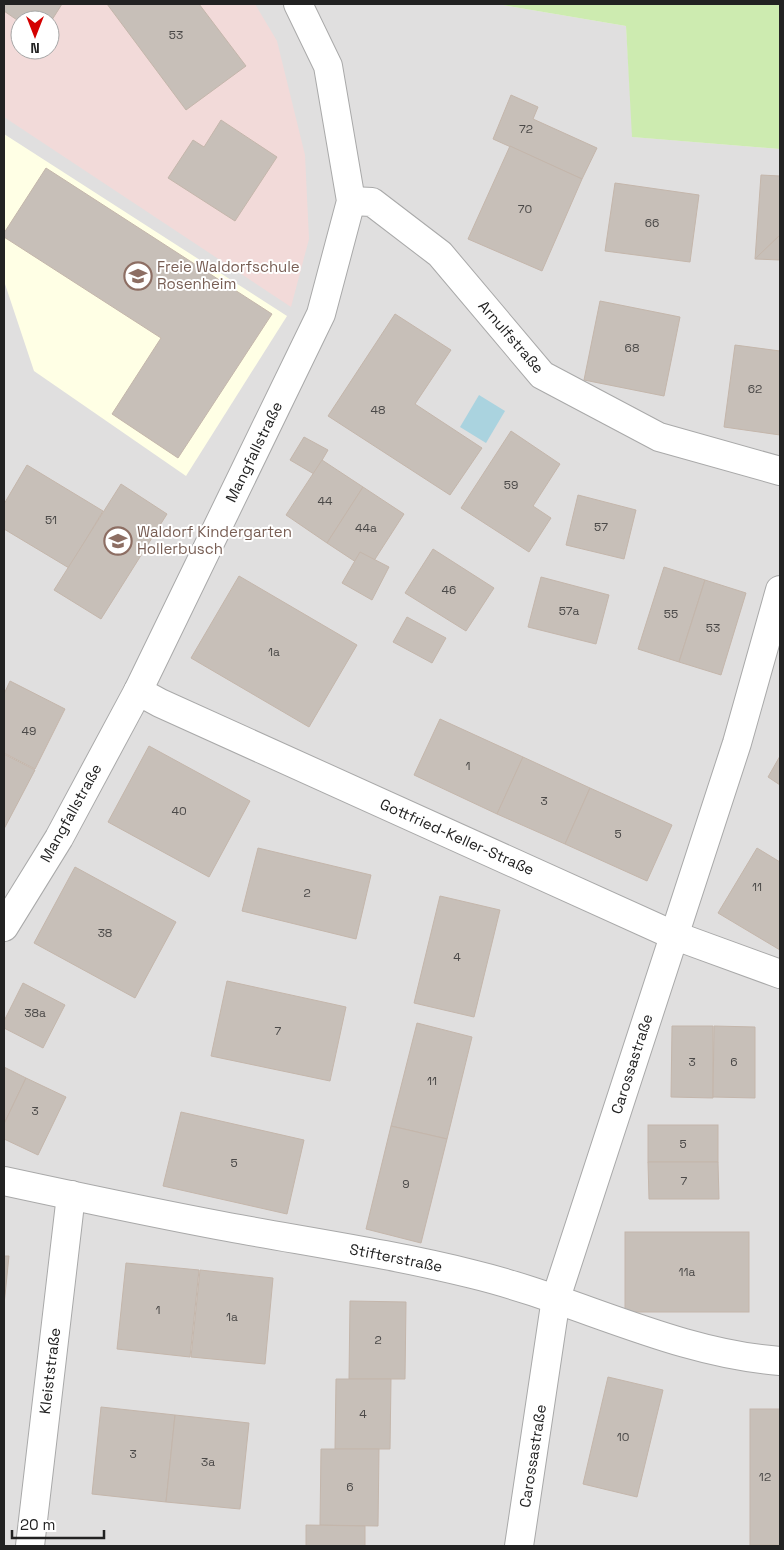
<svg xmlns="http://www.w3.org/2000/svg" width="784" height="1550" font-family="'Space Grotesk',sans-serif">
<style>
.residential{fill:#e0dfdf;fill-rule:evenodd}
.commercial{fill:#f2dad9;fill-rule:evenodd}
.education{fill:#ffffe5}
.grass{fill:#cdebb0}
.water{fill:#aad3df}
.building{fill:#c7bfb8;stroke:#c4b6ab}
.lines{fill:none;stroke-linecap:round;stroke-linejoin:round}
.minor-casing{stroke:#a9a9a9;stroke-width:30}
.minor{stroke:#fff;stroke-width:28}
.labels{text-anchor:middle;stroke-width:4;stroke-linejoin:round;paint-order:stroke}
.number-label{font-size:12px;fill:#4b4948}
.education-label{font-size:15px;fill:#785e54;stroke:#fff;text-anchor:start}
.street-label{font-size:15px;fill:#222;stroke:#fff}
</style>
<rect width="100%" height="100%" fill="#f2efe9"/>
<path class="residential" d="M4,4H497L626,26L633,137L780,149V1546H4ZM20,20H50V50H20Z"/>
<path class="commercial" d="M4,4H255L277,41L305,155L309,239L291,307L4,117ZM20,20H50V50H20Z"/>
<path class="education" d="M4,134L287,316L186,476L34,371L4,281Z"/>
<path class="grass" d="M497,4H780V149L632,137L626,26Z"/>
<path class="water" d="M479,395L505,411L486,443L460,427Z"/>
<g class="building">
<path d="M4,4H62L50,23V20H20V22L4,11Z"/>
<path d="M107,4H199L246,66L186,110Z"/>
<path d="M511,95L538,107L533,119L597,148L582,179L493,139Z"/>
<path d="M221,120L277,157L235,221L168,178L193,140L204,147Z"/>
<path d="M510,146L582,179L542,271L468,239Z"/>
<path d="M46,168L272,314L178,458L112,414L161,338L4,237V233Z"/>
<path d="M761,175L780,176V235L755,259Z"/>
<path d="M615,183L699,195L690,262L605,251Z"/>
<path d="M780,235V260L755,259Z"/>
<path d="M600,301L680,317L664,396L584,380Z"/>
<path d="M395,314L451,350L415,404L482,448L450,495L328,416Z"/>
<path d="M735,345L780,351V435L724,427Z"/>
<path d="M511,431L560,464L533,506L551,518L529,552L461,508Z"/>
<path d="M304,437L328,450L314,474L290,460Z"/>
<path d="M322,460L363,487L327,543L286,515Z"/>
<path d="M27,465L103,511L69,568L4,529V504Z"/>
<path d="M121,484L167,514L101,619L54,590Z"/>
<path d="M363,487L404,514L368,570L327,543Z"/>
<path d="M578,495L636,510L624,559L566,545Z"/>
<path d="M433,549L494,588L466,631L405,593Z"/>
<path d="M360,552L389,567L372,600L342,583Z"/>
<path d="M664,567L705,580L679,662L638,649Z"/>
<path d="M239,576L357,645L309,727L191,658Z"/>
<path d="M541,577L609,595L596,644L528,627Z"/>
<path d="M705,580L746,593L721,675L679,662Z"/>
<path d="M407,617L446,638L432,663L393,642Z"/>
<path d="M10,681L65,709L35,769L4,753V694Z"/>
<path d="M440,719L523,757L497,814L414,775Z"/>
<path d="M149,746L250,801L209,877L108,822Z"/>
<path d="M4,754L35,770L4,829Z"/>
<path d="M780,756V785L768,777Z"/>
<path d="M523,757L590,788L565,844L497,814Z"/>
<path d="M590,788L672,825L647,881L565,844Z"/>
<path d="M258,848L371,875L356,939L242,911Z"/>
<path d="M757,848L780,862V950L718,913Z"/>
<path d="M75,867L176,922L135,998L34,943Z"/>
<path d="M440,896L500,910L474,1017L414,1003Z"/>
<path d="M227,981L346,1007L330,1081L211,1056Z"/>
<path d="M23,983L65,1005L43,1048L4,1028V1021Z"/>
<path d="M417,1023L472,1037L447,1139L391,1126Z"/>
<path d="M672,1026H713V1098L671,1097Z"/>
<path d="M714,1026L755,1027V1098L713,1097Z"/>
<path d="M4,1067L26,1078L4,1124Z"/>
<path d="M26,1078L66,1097L38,1155L4,1139V1124Z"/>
<path d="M181,1112L304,1140L287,1214L163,1186Z"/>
<rect x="648" y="1125" width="70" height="37"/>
<path d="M391,1126L447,1139L421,1243L366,1229Z"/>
<path d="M648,1162H718L719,1199H649Z"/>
<rect x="625" y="1232" width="124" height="80"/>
<path d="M4,1256H9L4,1305Z"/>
<path d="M126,1263L199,1270L190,1357L117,1349Z"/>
<path d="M200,1270L273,1278L265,1364L191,1357Z"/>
<path d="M350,1301L406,1302L405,1379H349Z"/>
<path d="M608,1377L663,1390L637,1497L583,1484Z"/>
<path d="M336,1379H391L390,1449H335Z"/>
<path d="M101,1407L175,1415L166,1502L92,1494Z"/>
<rect x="750" y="1409" width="30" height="136"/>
<path d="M175,1415L249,1423L240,1509L166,1502Z"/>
<path d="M321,1449H379L378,1526L320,1525Z"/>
<path d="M306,1525L365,1526V1546H306Z"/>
</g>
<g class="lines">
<g class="minor-casing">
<g id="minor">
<path d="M351,201L372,202L440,254L542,375L659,437L780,471"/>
<path d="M138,691L160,703L673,935L780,974"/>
<path d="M4,927L59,838L138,691L321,314L351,201L328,66L298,4"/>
<path d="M4,1181C78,1197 153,1213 228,1227C309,1242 392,1254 472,1274C576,1299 673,1353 780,1361"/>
<path d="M30,1546L71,1195"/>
<path d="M519,1546L556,1298L737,743L780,590"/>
</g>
</g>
<use href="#minor" class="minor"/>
</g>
<defs>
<g id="school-ring" transform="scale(1.4375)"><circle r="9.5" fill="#fff" stroke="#8d6e63" stroke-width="1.5"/><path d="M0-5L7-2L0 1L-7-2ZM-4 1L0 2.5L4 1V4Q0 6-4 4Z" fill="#8d6e63"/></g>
</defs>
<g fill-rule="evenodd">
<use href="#school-ring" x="138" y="276"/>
<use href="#school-ring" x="118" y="541"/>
</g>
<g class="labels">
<g class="number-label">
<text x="176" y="39">53</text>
<text x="526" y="133">72</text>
<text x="525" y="213">70</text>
<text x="652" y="227">66</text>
<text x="632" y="352">68</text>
<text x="755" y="393">62</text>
<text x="378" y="414">48</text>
<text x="511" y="489">59</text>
<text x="325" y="505">44</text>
<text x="51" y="524">51</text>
<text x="601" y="531">57</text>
<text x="366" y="532">44a</text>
<text x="449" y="594">46</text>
<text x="569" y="615">57a</text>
<text x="671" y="618">55</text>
<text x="713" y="632">53</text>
<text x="274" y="656">1a</text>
<text x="29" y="735">49</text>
<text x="468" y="770">1</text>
<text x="544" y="805">3</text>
<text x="179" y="815">40</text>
<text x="618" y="838">5</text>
<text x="757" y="891">11</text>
<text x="307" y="897">2</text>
<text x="105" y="937">38</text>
<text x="457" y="961">4</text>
<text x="35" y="1017">38a</text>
<text x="278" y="1035">7</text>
<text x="692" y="1066">3</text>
<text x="734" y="1066">6</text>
<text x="432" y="1085">11</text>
<text x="35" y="1115">3</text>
<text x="683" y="1148">5</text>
<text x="234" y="1167">5</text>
<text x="684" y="1185">7</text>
<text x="406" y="1188">9</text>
<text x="687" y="1276">11a</text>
<text x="158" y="1314">1</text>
<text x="232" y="1321">1a</text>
<text x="378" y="1344">2</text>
<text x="363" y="1418">4</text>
<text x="623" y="1441">10</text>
<text x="133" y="1458">3</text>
<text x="208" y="1466">3a</text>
<text x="765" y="1481">12</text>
<text x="350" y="1491">6</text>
</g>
<g class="education-label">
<text x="157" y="272">Freie Waldorfschule<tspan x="157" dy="17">Rosenheim</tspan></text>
<text x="137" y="537">Waldorf Kindergarten<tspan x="137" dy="17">Hollerbusch</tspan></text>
</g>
<g class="street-label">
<text transform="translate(511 337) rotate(49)" y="5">Arnulfstraße</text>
<text transform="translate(254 452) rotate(-64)" y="5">Mangfallstraße</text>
<text transform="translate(71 813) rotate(-61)" y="5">Mangfallstraße</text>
<text transform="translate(457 837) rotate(24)" y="5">Gottfried-Keller-Straße</text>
<text transform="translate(632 1064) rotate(-72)" y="5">Carossastraße</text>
<text transform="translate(396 1258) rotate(11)" y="5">Stifterstraße</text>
<text transform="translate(50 1371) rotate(-83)" y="5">Kleiststraße</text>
<text transform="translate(533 1456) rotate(-81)" y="5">Carossastraße</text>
</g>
</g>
<rect width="784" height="1550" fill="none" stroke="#222222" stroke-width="10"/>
<g transform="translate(35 35) rotate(180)"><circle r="24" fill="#ffffff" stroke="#a7a7a7"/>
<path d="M0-4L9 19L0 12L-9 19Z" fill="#d40000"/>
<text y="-8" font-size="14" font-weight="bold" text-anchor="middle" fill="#222222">N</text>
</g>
<path d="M12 1530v8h92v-8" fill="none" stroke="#222222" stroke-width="2.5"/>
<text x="20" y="1530" font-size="15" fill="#222222" stroke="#ffffff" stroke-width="4" paint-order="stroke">20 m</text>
</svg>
